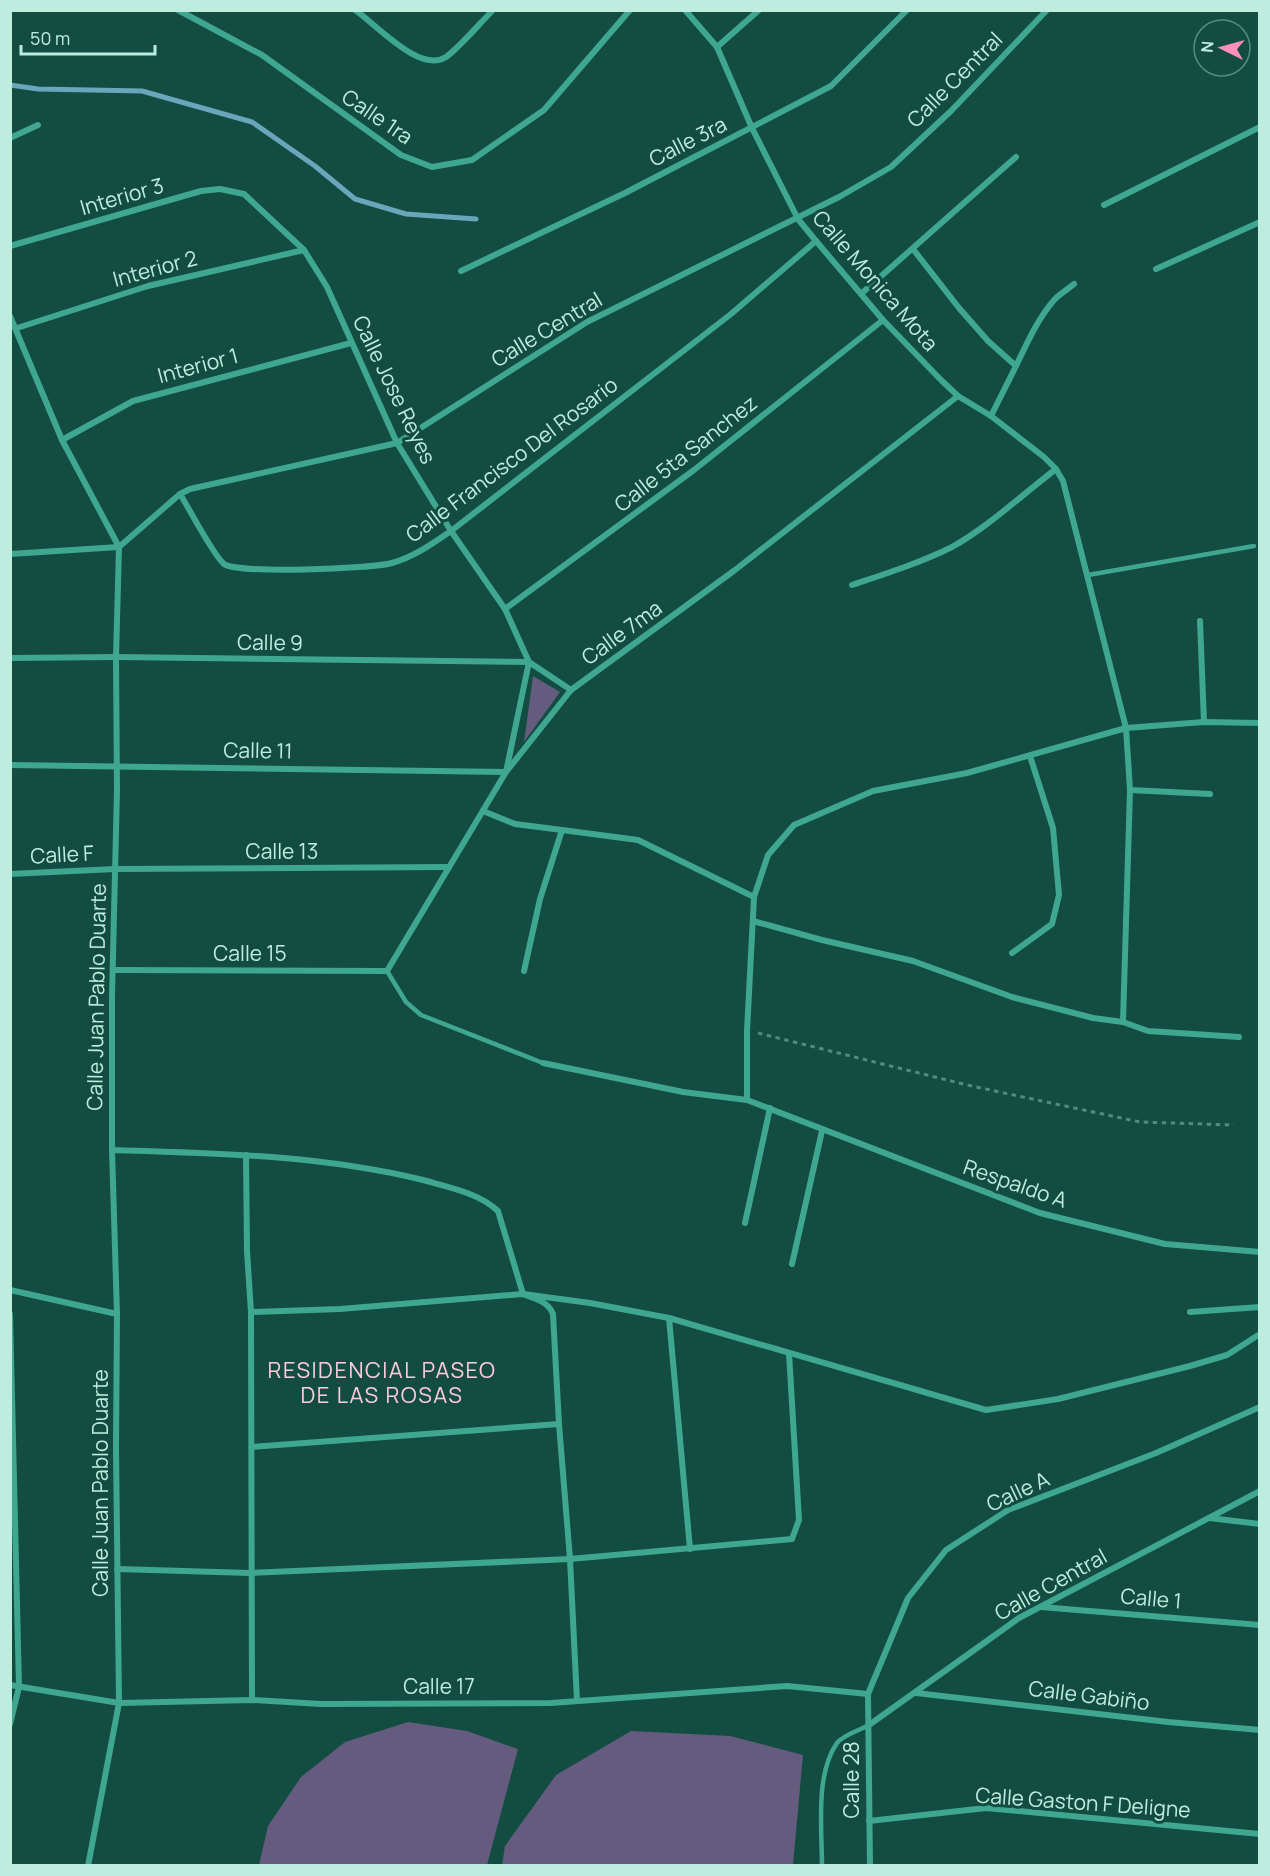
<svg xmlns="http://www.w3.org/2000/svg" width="1270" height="1876" font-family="Manrope,sans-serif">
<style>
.green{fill:#645b7f}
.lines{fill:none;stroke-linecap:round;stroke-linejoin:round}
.stream{stroke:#69a6bc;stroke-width:5}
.path{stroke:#54897d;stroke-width:3;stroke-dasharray:4.5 4.5;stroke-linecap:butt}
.lane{stroke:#3fa790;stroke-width:4.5}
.street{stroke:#3fa790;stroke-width:6}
.labels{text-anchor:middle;stroke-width:6;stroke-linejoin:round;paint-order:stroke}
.street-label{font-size:21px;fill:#beecdf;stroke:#134c40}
.neighbourhood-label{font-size:22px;letter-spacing:1.5px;fill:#fccbdc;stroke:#134c40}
</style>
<rect width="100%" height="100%" fill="#134c40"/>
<g class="green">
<path d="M533,676L560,692L524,742Z"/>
<path d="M408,1722L467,1731L518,1749L487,1865H259L268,1826L301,1777L345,1742Z"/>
<path d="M631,1731L730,1736L803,1755L793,1865H502L505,1846L556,1775Z"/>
</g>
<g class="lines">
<path class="stream" d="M10,85L38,89L142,91L252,122L315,166L355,199L406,214L476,219"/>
<path class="path" d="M758,1033L967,1085L1140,1122L1234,1125"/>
<g class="lane">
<path d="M1088,575L1254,546"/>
<path d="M387,971L406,1002L421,1015L543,1063"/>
<path d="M822,1866C822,1830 815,1774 837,1743C843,1735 860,1730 869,1725"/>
</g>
<g class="street">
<path d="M178,10L262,55L401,155L432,167L472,160L544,110L630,10"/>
<path d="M355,10C376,24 420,74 446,57C459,48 480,23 493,10"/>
<path d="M685,10L717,47L752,128L798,219L816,241L883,320L941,380L958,396L991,416L1044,457L1056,469L1063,481L1126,728L1130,790L1210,794"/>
<path d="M717,47L759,10"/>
<path d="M10,138L38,125"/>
<path d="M1104,205L1260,127"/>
<path d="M10,246L201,191L220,189L244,194L304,250L327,287L397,443L451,531L505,609L529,662L571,690"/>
<path d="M913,249L959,308L988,341L1016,366L991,416"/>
<path d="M1156,269L1260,222"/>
<path d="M461,271L625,193L831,86L907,10"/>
<path d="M862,293L1016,157"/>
<path d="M10,316L62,440L119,547L116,657L117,790L112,997V1150L117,1314L116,1448L119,1703L88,1866"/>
<path d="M17,328L148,286L304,250"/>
<path d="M1016,366C1027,343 1038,318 1055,299C1060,294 1068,289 1074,284"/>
<path d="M62,440L133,401L351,343"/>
<path d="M180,494C189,508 213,555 224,564C237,574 371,569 392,563C414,557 432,544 451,531L731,314L816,241"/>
<path d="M10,554L119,547L180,494L190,489L397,443L587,322L839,197L891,167L951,111L1047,10"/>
<path d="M852,585C885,574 920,563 952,547C988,527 1023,494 1056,469"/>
<path d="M505,609L694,470L883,320"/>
<path d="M1200,621L1204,722"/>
<path d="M10,658L116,657L529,662L506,772L10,765"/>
<path d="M1130,790L1123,1022L1148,1031L1239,1037"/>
<path d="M483,811L515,824L562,830L540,899L524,971"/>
<path d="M562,830L638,840L754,897"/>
<path d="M10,874L115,869L449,867"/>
<path d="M753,921L822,940L913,961L1012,997L1093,1018L1123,1022"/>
<path d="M1012,953L1052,924L1059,895L1053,828L1030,756"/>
<path d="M113,970L387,971L506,772L571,690L735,570L958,396"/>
<path d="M543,1063L683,1092L747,1100L1040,1213L1165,1244L1260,1252"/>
<path d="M747,1100V1031L754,897L768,855L794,825L873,791L967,773L1126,728L1204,722L1260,723"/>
<path d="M112,1150C216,1153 321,1155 423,1180C448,1187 479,1193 498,1211L523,1294C535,1299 548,1301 553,1314L559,1424L570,1559L577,1701"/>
<path d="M246,1155L247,1251L251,1312L252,1700"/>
<path d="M745,1223L770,1108"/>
<path d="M792,1264L822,1131"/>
<path d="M10,1290L117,1314"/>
<path d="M251,1312L340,1309L523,1294L590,1303L669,1318L986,1410L1058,1399L1190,1366L1227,1355L1260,1334"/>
<path d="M1190,1312L1260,1307"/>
<path d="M10,1314L19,1687L10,1724"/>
<path d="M669,1318L690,1549"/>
<path d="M252,1447L559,1424"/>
<path d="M1209,1518L1260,1524"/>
<path d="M117,1569L250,1573L570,1559L792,1539L799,1520L789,1353"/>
<path d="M1041,1607L1260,1625"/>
<path d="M10,1685L119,1703L252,1700L321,1704L551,1703L787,1686L868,1694"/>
<path d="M916,1693L1168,1722L1260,1730"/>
<path d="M869,1725L1019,1618L1260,1491"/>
<path d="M869,1821L986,1808L1260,1834"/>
<path d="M870,1866L868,1694L908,1598L946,1550L1008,1510L1156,1453L1260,1407"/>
</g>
</g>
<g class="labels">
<g class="street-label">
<text transform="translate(955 80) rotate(-45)" y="7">Calle Central</text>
<text transform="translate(377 117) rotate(34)" y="7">Calle 1ra</text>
<text transform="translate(688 142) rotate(-27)" y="7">Calle 3ra</text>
<text transform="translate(122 197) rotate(-16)" y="7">Interior 3</text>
<text transform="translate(155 269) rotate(-15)" y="7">Interior 2</text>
<text transform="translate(875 281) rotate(49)" y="7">Calle Monica Mota</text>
<text transform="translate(547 330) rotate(-31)" y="7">Calle Central</text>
<text transform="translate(198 366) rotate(-15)" y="7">Interior 1</text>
<text transform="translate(394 390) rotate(64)" y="7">Calle Jose Reyes</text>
<text transform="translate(686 454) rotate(-38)" y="7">Calle 5ta Sanchez</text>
<text transform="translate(512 460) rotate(-37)" y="7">Calle Francisco Del Rosario</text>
<text transform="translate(622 633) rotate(-36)" y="7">Calle 7ma</text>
<text transform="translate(270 643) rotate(1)" y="7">Calle 9</text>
<text transform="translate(258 751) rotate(1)" y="7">Calle 11</text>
<text x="282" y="859">Calle 13</text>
<text transform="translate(62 855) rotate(-3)" y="7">Calle F</text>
<text x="250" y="961">Calle 15</text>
<text transform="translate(97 997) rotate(-89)" y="7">Calle Juan Pablo Duarte</text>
<text transform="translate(1015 1184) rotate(19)" y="7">Respaldo A</text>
<text transform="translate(101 1483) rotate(-90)" y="7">Calle Juan Pablo Duarte</text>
<text transform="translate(1018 1492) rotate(-25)" y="7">Calle A</text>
<text transform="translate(1051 1585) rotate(-29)" y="7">Calle Central</text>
<text transform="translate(1151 1599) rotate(5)" y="7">Calle 1</text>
<text x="439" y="1694">Calle 17</text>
<text transform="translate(1089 1696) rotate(7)" y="7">Calle Gabiño</text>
<text transform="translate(852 1780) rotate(-90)" y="7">Calle 28</text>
<text transform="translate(1083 1803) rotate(4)" y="7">Calle Gaston F Deligne</text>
</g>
<g class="neighbourhood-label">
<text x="382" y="1378">RESIDENCIAL PASEO<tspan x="382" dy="25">DE LAS ROSAS</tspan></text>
</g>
</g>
<rect width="1270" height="1876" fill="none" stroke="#beecdf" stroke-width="24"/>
<g transform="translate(1222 48) rotate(275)"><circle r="28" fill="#134c40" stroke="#578c80" stroke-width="1.5"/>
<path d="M0-4.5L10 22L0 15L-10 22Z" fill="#fe8ebb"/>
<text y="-9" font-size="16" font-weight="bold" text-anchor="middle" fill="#beecdf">N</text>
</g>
<path d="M21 45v9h134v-9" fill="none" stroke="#beecdf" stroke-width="3"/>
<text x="30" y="45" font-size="18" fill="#beecdf" stroke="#134c40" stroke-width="4.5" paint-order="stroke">50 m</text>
</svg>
